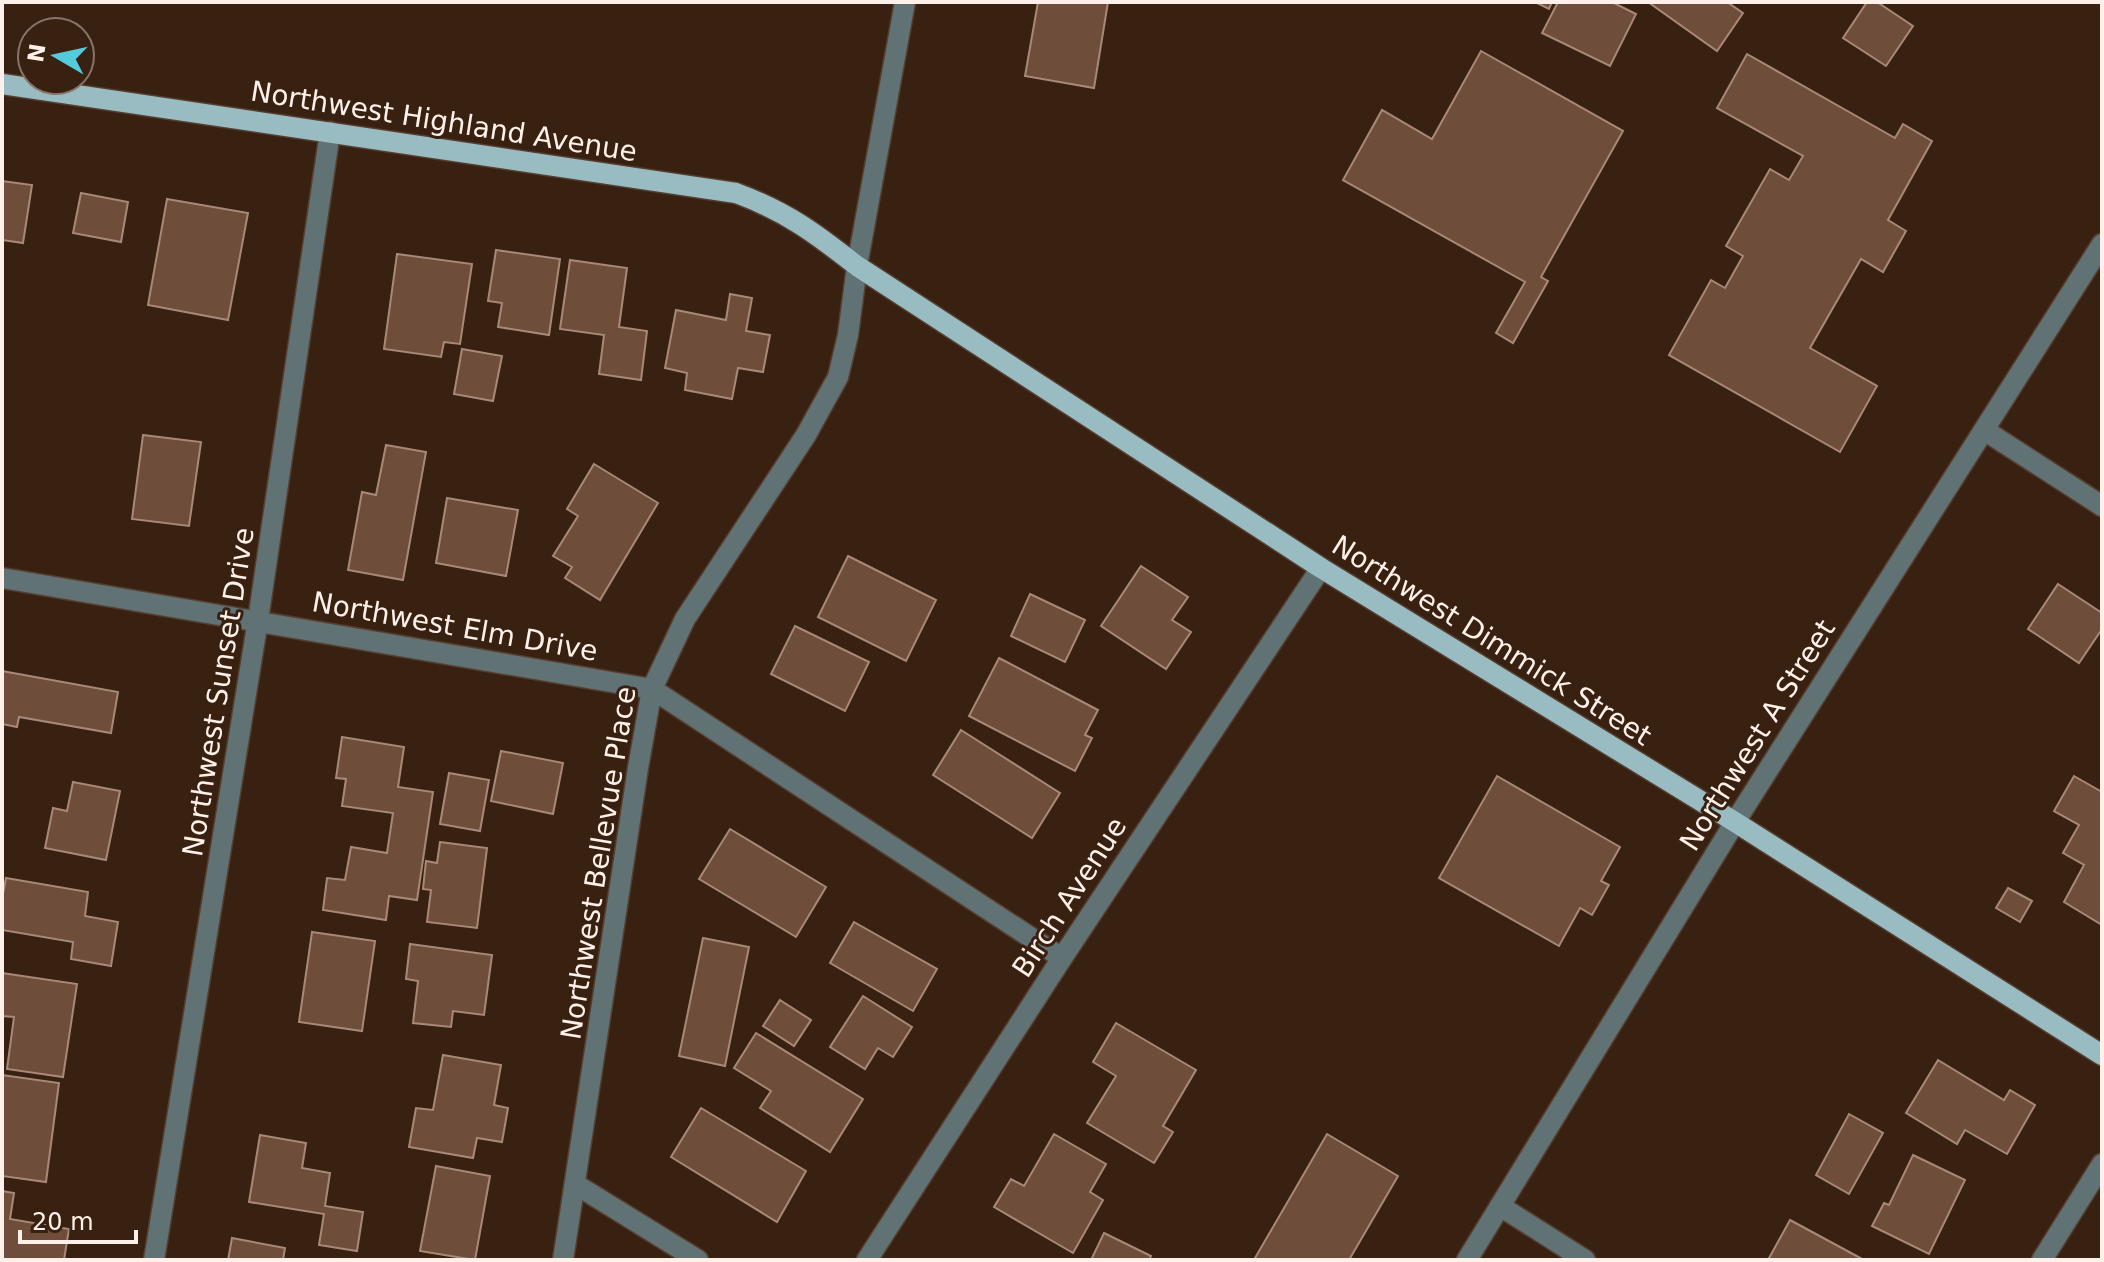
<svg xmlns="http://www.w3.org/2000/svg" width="2104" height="1262" font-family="'DejaVu Sans',sans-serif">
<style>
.building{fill:#6e4d3b;stroke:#a88977;stroke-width:2}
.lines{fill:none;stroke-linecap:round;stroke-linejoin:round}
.minor-casing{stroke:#553e30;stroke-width:23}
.major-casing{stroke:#553e30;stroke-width:23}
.minor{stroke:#617275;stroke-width:20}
.major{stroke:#99bcc2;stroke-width:20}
.labels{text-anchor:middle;stroke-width:6;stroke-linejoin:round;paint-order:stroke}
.street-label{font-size:28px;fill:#fff1e9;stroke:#392112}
</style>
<rect width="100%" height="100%" fill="#392112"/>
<g class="building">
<path d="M1038,2H1108L1094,88L1025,76Z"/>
<path d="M1535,2H1552L1549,9Z"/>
<path d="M1558,2H1612L1636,14L1610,66L1542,33Z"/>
<path d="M1648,2H1727L1743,13L1717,51Z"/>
<path d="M1867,2H1877L1913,26L1886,66L1843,38Z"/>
<path d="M1481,51L1623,131L1541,277L1548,281L1513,343L1496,333L1525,282L1343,180L1382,110L1432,139Z"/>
<path d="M1747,54L1895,138L1903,124L1932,141L1888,220L1906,231L1883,272L1861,259L1810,348L1877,386L1840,452L1669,355L1711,280L1725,288L1743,256L1726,246L1770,169L1789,180L1803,156L1717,108Z"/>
<path d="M2,181L32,185L23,243L2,240Z"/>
<path d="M81,193L128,202L121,242L73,233Z"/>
<path d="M167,199L248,213L228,320L148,305Z"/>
<path d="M496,250L560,259L549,335L498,327L502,303L488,301Z"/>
<path d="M397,254L472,264L460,344L444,342L441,357L384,349Z"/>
<path d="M570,260L627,268L619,327L647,331L641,380L599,374L604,335L560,329Z"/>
<path d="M730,294L752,298L746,331L770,335L763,372L738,368L732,399L685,390L687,373L665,368L676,310L726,320Z"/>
<path d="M462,349L502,356L493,401L454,394Z"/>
<path d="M143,435L201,442L189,526L132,519Z"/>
<path d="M386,445L426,452L403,580L348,570L362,492L376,495Z"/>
<path d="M594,464L658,503L600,600L565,578L572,567L553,556L578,516L567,509Z"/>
<path d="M447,498L518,510L506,576L436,563Z"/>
<path d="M848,556L936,600L906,661L818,617Z"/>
<path d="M1141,566L1188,597L1172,620L1191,632L1166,669L1101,626Z"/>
<path d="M2058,584L2102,613V629L2079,663L2028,629Z"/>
<path d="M1030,594L1085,620L1065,662L1011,636Z"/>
<path d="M795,626L869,662L845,711L771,674Z"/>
<path d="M999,658L1098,710L1085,735L1092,738L1075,771L969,716Z"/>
<path d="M2,671L118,692L111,733L19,717L17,727L2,724Z"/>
<path d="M961,730L1060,793L1032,838L933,775Z"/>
<path d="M342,737L404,747L398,787L433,792L417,900L389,896L386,920L323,910L327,878L345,880L351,847L387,853L393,813L342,806L346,779L336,778Z"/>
<path d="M501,751L563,763L553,814L491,801Z"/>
<path d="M449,773L489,780L480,831L440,824Z"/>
<path d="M1497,776L1620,847L1601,881L1609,885L1592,915L1580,908L1559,946L1439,878Z"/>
<path d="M2074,776L2102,792V925L2064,902L2084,865L2063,853L2079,825L2054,811Z"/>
<path d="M73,782L120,791L106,860L45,848L53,808L67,811Z"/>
<path d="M730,829L826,887L796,937L699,879Z"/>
<path d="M440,842L487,848L477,928L427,922L431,890L423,889L426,861L437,863Z"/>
<path d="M6,878L88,892L85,916L118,922L111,966L71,959L73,942L2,930V899Z"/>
<path d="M2008,888L2032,901L2020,922L1996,908Z"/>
<path d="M854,922L937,969L913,1011L830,963Z"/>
<path d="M312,932L375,941L362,1031L299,1022Z"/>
<path d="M703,938L749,947L725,1066L679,1056Z"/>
<path d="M410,944L492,955L484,1015L453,1011L451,1027L413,1023L418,981L406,979Z"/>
<path d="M2,973L77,984L63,1077L7,1069L14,1017L2,1016Z"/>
<path d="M863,996L912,1027L893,1057L878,1048L865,1069L830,1047Z"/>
<path d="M780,1000L811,1020L794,1046L763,1026Z"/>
<path d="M1116,1023L1196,1070L1163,1126L1173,1132L1154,1163L1087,1123L1116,1076L1093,1062Z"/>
<path d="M756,1033L863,1099L830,1152L760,1108L771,1091L734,1068Z"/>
<path d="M443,1055L501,1065L494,1105L508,1108L502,1142L477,1138L473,1158L409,1147L416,1108L433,1110Z"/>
<path d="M1938,1060L2004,1100L2010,1090L2035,1105L2007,1154L1965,1130L1957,1144L1906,1113Z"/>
<path d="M2,1075L59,1083L46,1182L2,1176Z"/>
<path d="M701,1108L806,1171L777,1222L671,1157Z"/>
<path d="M1849,1114L1883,1133L1849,1194L1816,1175Z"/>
<path d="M1054,1134L1106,1164L1090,1192L1103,1200L1073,1253L994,1207L1011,1179L1024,1186Z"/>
<path d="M1327,1134L1398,1176L1349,1260H1257L1255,1258Z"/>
<path d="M260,1135L306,1143L302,1168L330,1173L325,1206L363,1212L357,1251L319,1245L324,1214L249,1202Z"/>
<path d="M1913,1155L1965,1180L1929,1254L1872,1226L1884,1203L1889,1205Z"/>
<path d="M436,1166L490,1176L475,1260L420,1251Z"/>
<path d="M2,1191L14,1193L10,1219L69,1229L64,1260H2Z"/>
<path d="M1790,1220L1864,1260H1768Z"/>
<path d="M1104,1233L1151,1256L1149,1260H1091Z"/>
<path d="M232,1238L285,1248L283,1260H228Z"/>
</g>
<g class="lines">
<g class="minor-casing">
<g id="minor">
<path d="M1984,430L2102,506"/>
<path d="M2,578L652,689L1062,958"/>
<path d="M575,1184L698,1260"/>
<path d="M1500,1206L1585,1260"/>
<path d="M154,1260L258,620L330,132"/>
<path d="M563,1260L638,768L652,689L685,619L806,435L838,377L848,335L857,266L905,2"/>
<path d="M867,1260L1062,958L1321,568"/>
<path d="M1467,1260L1735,822L2102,244"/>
<path d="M2042,1260L2102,1164"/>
</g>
</g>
<g class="major-casing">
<path id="major" d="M2,84L736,193C787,212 815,233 857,266L1321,568L1735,822L2102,1055"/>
</g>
<use href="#minor" class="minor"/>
<use href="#major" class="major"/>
</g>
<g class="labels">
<g class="street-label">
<text transform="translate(444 121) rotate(9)" y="10">Northwest Highland Avenue</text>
<text transform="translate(455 626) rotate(10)" y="10">Northwest Elm Drive</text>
<text transform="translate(1492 640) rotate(32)" y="10">Northwest Dimmick Street</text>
<text transform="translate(218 692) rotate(-81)" y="10">Northwest Sunset Drive</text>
<text transform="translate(1757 735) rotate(-58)" y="10">Northwest A Street</text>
<text transform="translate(598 863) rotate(-81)" y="10">Northwest Bellevue Place</text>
<text transform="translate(1069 897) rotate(-57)" y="10">Birch Avenue</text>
</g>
</g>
<rect width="2104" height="1262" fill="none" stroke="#fff1e9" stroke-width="8"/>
<g transform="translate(56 56) rotate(279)"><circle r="38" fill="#392112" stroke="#887468" stroke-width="2"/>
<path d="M0-6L14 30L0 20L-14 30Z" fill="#54cadd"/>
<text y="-12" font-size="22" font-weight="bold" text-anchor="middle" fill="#fff1e9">N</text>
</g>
<path d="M20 1230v12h116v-12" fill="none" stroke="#fff1e9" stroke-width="4"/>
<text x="32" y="1230" font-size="24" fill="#fff1e9" stroke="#392112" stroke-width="6" paint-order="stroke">20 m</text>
</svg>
